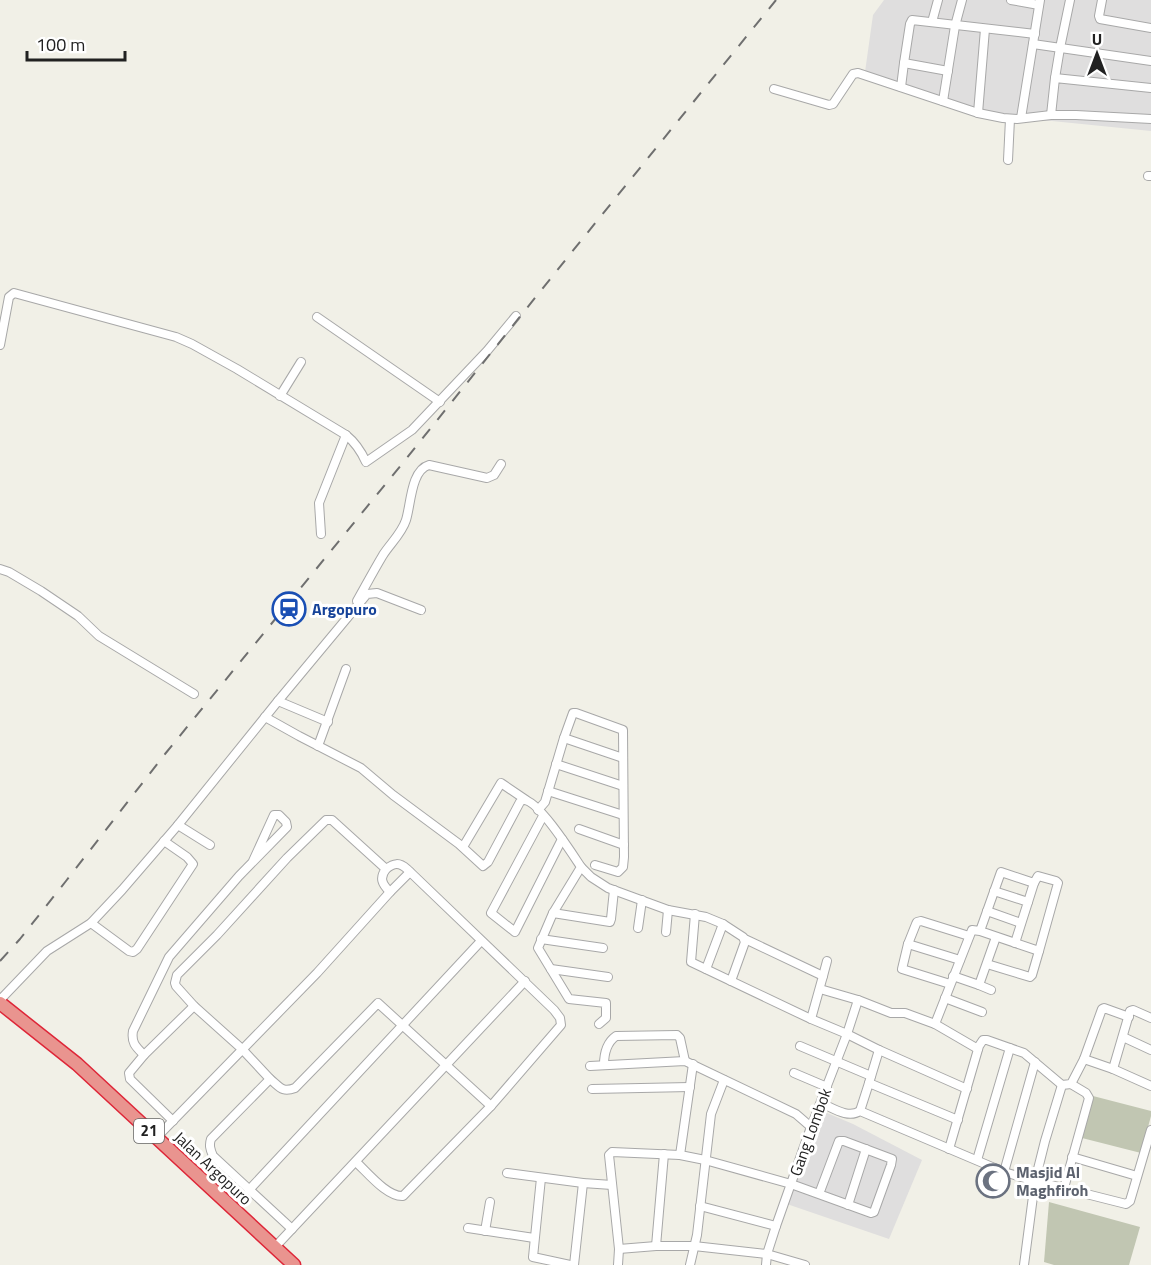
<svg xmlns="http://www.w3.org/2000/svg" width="1151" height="1265" font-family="'Titillium Web',sans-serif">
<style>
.residential{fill:#dfdede}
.construction{fill:#c1c6b2}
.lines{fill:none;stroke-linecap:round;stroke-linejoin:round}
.minor-casing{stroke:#a8a8a8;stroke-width:10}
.highway-casing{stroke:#de2638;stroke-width:15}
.minor{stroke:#fff;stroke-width:8}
.highway{stroke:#e9948f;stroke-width:12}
.rail{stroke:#6f6f6f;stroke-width:2;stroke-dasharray:12 12;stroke-linecap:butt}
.labels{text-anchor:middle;stroke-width:6;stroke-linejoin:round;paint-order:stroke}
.shield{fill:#fff;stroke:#646464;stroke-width:1.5}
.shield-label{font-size:15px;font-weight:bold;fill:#212121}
.transit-label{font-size:16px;font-weight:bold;fill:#164399;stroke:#fff;text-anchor:start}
.street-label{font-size:16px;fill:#212121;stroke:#fff}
.worship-label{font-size:16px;font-weight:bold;fill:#5b616d;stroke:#fff;text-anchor:start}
</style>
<rect width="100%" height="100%" fill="#f1f0e7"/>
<g class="residential">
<path d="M884,0H1151V131L1052,121L978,118L865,72L873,15Z"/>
<path d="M820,1110L853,1124L922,1160L889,1239L784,1203Z"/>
</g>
<g class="construction">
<path d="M1093,1096L1151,1111V1116L1141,1153L1082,1138Z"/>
<path d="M1049,1202L1140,1227L1129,1265H1054L1044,1262Z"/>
</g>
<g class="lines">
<g class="minor-casing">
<g id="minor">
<path d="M1011,0L1039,5"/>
<path d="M1102,0L1099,16L1100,19L1151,28"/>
<path d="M932,22L938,0"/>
<path d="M1033,44L1151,61"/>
<path d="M948,71L904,63L910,24L912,20L1035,34"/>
<path d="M1055,78L1060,48L1070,0"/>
<path d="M901,87L904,63"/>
<path d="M774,89L829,105L833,104L853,74L858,73L978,113L1003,118L1017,119L1051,115H1076L1151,119"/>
<path d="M943,101L955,26L962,0"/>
<path d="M978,113L985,29"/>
<path d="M1051,115L1055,78L1151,88"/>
<path d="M1021,118L1040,0"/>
<path d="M1008,160L1010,119"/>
<path d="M1148,176H1151"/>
<path d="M317,317L440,402"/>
<path d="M0,345L9,297L14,293L176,337L192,344L237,369L346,435C356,443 361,451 366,462L412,430L487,351L516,316"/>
<path d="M280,396L301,362"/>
<path d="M321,534L319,503L346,435"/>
<path d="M0,569L9,572L41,591L78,616L99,636L194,694"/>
<path d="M357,601C366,585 374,570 383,555C390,544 402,533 406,520C411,504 411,470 429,465L487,478L494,475L501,464"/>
<path d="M278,701L328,722"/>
<path d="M265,717L299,736L361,768L393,795L459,844L483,866L488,862L520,802C521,801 523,800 524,800C538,800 573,855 581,867L553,913L538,948L569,999L606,1003V1018L599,1024"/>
<path d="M564,738L623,758"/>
<path d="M318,746L346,669"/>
<path d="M556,764L623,786"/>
<path d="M548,791L623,815"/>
<path d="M538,810L545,802L564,738L573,713H576L623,730L624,857L623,867L618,872L595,865"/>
<path d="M543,816L491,913L515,932L562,839"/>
<path d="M178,825L210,845"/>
<path d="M579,829L624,845"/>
<path d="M463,847L501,783L526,800"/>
<path d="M581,867L591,877L608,888L668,910L706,917L723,924L743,937L745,942L731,981"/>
<path d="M994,891L1028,902L1015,943"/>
<path d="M1028,902L1034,883"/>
<path d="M987,911L1021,923"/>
<path d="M553,913L610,922L611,919L614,890"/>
<path d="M695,914L691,962L811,1019L847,1034L879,1050L869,1083"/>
<path d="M91,923L129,951L133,952L137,949L193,864L187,857L164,841"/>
<path d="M638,928L642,900"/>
<path d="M666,932L668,910"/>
<path d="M541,939L603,948"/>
<path d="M745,939L823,976L811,1019"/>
<path d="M908,944L960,960"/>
<path d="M987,964L1030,977L1032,975L1039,951"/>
<path d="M551,969L608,977"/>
<path d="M706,969L723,924"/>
<path d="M823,976L827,961"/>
<path d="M953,976L979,985L996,937"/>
<path d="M950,984L902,969L908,944L916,924L917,922L921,921L969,936"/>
<path d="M979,985L991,990"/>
<path d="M820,989L858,1000L891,1013H905L935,1024L978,1049"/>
<path d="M945,998L982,1012"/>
<path d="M0,1000L47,951L91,923L122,890L178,825L278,701L367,594L377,593L421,610"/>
<path d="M935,1024L972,930L980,931L1039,951L1058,883L1056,881L1038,876L1034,883L1001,872L980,931"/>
<path d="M1123,1037L1151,1050"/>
<path d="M800,1046L871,1076"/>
<path d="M879,1050L967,1089"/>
<path d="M144,1055C136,1047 131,1043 133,1031L169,957L239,876L287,827L286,822L279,815H274L253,861"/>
<path d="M1084,1059L1113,1069L1151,1086"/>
<path d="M693,1064L680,1155L705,1160L791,1184L871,1213L874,1212L891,1165L892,1159L844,1141H839L819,1194"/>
<path d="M604,1065C604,1054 606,1043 616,1036L677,1035L680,1038L685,1061"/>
<path d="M590,1066L685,1061L796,1114L811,1127"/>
<path d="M1113,1069L1130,1011L1133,1010L1151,1018"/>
<path d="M794,1073L827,1087"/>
<path d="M270,1079L242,1049L194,1006L176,986L175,983L177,975L217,935L287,858L326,820H332L386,869C379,878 382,884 390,892"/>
<path d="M592,1089L690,1087"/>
<path d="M821,1103C833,1108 848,1119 860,1111L1004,1172L1035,1181L1126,1204L1130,1201L1151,1130"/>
<path d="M860,1111L869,1083L958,1120"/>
<path d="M173,1121L130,1079L129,1073L144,1055L194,1006"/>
<path d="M156,1138L317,973L390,892L410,872"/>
<path d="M949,1149L979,1046L983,1040H987L1024,1053L1062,1085"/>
<path d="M1072,1157L1137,1176"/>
<path d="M977,1160L1010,1048"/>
<path d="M356,1162C368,1173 387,1197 403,1196L491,1106L561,1025L560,1018L554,1010L407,869C399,862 394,863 386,869"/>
<path d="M1004,1172L1035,1062"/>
<path d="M507,1173L583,1183L612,1185"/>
<path d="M541,1178L533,1257L570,1265"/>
<path d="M1064,1188L1089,1098L1086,1093L1071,1084"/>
<path d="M249,1190L481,941"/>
<path d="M848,1205L866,1149"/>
<path d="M700,1206L776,1226"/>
<path d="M468,1228L534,1238"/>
<path d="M292,1229L213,1156C210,1149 209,1145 211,1139L270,1079C280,1087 282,1093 295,1088L378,1003L491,1106"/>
<path d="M485,1231L490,1202"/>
<path d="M656,1246L664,1154"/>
<path d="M275,1247L525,981"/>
<path d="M619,1249L656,1246H694L767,1254L805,1265"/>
<path d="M574,1265L583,1183"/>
<path d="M618,1265L619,1249L609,1155L612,1152L680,1155"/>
<path d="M690,1265L697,1235L711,1114L724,1080"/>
<path d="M766,1265L767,1254L776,1226L811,1127L847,1034L858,1000"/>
<path d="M1024,1265L1035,1181L1045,1141L1062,1085L1071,1084L1084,1059L1102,1009L1104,1008L1129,1017"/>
</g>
</g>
<g class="highway-casing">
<path id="highway" d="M0,1003L77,1064L294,1265"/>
</g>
<use href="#minor" class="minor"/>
<use href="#highway" class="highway"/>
<path class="rail" d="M0,961L20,939L66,881L165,754L406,459L571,253L776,0"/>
</g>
<defs>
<g id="station-ring" transform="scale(1.725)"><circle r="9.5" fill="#fff" stroke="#1a4fb4" stroke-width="1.5"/><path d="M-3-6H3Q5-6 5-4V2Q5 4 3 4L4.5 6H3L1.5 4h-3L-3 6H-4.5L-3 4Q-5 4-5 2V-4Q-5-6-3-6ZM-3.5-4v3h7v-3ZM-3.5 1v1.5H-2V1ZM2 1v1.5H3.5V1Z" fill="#1a4fb4"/></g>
<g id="mosque-ring" transform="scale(1.725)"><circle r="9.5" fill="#fff" stroke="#6b7280" stroke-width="1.5"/><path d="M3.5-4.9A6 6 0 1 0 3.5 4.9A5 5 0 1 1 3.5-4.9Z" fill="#6b7280"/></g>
</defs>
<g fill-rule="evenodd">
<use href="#station-ring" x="289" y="609"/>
<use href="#mosque-ring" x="993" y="1181"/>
</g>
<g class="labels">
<rect class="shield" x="134" y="1119" width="30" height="24" rx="4.5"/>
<g class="shield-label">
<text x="149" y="1136">21</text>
</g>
<g class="transit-label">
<text x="312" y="615">Argopuro</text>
</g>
<g class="street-label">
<text transform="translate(810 1132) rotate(-70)" y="6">Gang Lombok</text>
<text transform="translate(213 1168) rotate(43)" y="6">Jalan Argopuro</text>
</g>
<g class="worship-label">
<text x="1016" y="1178">Masjid Al<tspan x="1016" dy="18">Maghfiroh</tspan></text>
</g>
</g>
<g transform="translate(1097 54)" stroke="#ffffff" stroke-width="4.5" paint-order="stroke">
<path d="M0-4.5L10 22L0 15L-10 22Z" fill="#212121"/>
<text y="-9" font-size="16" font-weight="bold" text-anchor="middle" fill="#212121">U</text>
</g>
<path d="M27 51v9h98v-9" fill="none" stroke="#212121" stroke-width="3"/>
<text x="36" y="51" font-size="18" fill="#212121" stroke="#ffffff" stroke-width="4.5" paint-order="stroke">100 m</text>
</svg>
